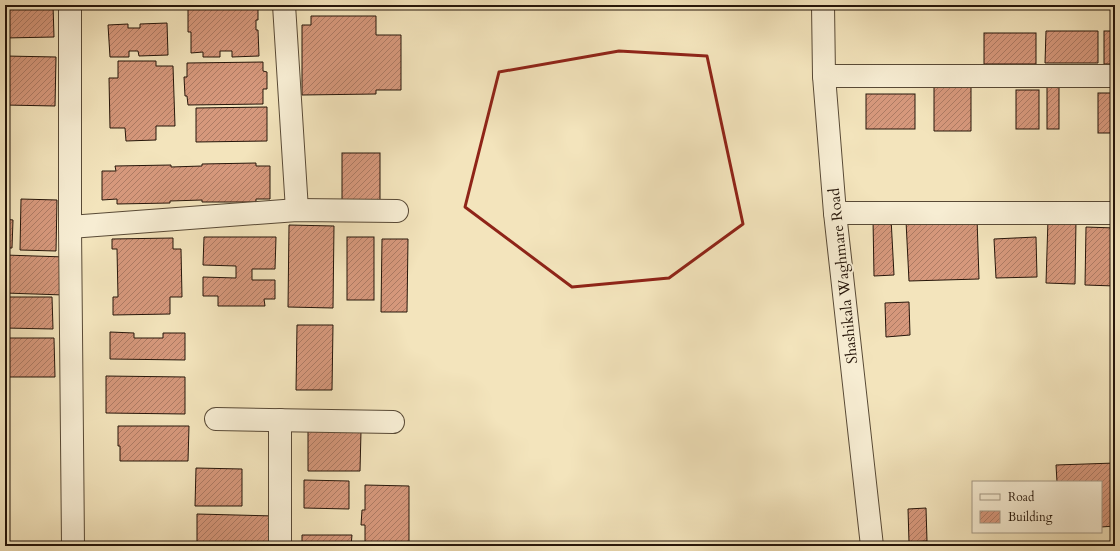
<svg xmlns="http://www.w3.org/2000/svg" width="1120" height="551" font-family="Cardo,serif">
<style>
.building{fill:url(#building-hatch);stroke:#26160a}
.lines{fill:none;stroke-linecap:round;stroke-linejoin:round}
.minor-casing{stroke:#594a36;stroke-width:24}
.minor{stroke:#f7edd3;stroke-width:22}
.marked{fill:none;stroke:#8f2418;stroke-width:3;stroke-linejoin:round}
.labels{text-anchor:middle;stroke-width:4;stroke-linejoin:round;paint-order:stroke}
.street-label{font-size:15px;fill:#26160a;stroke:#f7edd3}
</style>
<defs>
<pattern id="building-hatch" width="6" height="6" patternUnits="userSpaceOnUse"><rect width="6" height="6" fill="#d6987c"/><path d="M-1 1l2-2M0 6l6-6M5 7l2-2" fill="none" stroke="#ad7b64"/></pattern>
</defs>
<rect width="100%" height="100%" fill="#f3e4bc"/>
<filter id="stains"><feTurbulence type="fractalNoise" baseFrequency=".005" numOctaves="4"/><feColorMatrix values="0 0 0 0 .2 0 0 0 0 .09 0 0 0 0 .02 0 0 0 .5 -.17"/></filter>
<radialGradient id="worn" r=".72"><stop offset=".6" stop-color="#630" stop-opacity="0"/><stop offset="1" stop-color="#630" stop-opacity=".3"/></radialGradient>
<g class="building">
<path d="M5,5H53L54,37L5,38Z"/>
<path d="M188,5H250V9L258,8V20H256V30H258L259,56L232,57V51H220V57H203V52L191,53V32H188Z"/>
<path d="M311,16H376V35H401V90H376V94L302,95V25H311Z"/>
<path d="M167,23L168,55L139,56L138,51H129V57H110L108,25L128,24V28H140V24Z"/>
<path d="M1046,31H1098V63H1045Z"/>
<rect x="1104" y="31" width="11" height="33"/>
<rect x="984" y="33" width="52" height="31"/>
<path d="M5,56L56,57L55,106L5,105Z"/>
<path d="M118,61H156V66H173L175,126H156V140L126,141L125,128H110L109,78H118Z"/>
<path d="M263,62V71L267,72V89H263V104L188,105L187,96H185L184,77H187V63Z"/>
<rect x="1047" y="83" width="12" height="46"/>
<path d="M934,86L971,87V131H934Z"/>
<rect x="1016" y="90" width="23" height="39"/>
<rect x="1098" y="93" width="17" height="40"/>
<rect x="866" y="94" width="49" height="35"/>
<path d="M267,107V141L196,142V108Z"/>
<rect x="342" y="153" width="38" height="48"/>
<path d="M256,163V166H270V199H256V202H202V200L170,201V203L117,204V199L102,200V171H116L115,166L171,165V167L202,166V164Z"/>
<path d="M21,199L57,200L56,251L20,250Z"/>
<path d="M891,218L894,275L874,276L873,219Z"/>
<path d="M977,218L979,279L909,281L906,221Z"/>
<path d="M5,219L13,220L12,248H5Z"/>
<path d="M1048,219L1076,220L1075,284L1046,283Z"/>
<path d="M289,225L334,226L333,308L288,307Z"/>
<path d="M1086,227L1115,228V286L1085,285Z"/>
<path d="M204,237H276L275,269H252V280H275V299H264L265,306H218V296H203V277L236,278V266L203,265Z"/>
<rect x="347" y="237" width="27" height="63"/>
<path d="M1036,237L1037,277L996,278L994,239Z"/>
<path d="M173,238V249H181L182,297H170V314L113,315V297H118L117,249H112V239Z"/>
<path d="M382,239H408L407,312H381Z"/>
<path d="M5,255L65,257L64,295L5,293Z"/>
<path d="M5,297H52L53,329L5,328Z"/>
<path d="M909,302L910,335L886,337L885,303Z"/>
<path d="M297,325H333L332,390H296Z"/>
<path d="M110,332L134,333V338H163V333H185V360L110,359Z"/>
<path d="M5,338H54L55,377H5Z"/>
<path d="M106,376L185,377V414L106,413Z"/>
<path d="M118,426H189L188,461H120V446H118Z"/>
<path d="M308,430L361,431L360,471H308Z"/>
<path d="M1115,463V526L1101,527V482H1057L1056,465Z"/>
<path d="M196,468L242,469V506H195Z"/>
<path d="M304,480L349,481V509L304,508Z"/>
<path d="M365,485L409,486V546H365V525H361L362,510H365Z"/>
<path d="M926,508L927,541L909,542L908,509Z"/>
<path d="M197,514L274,516V546H204V542H197Z"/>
<path d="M302,535H352L351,546H302Z"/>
</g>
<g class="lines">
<g class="minor-casing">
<g id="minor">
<path d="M70,5V227L73,546"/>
<path d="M284,5L297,210"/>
<path d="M823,5L824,76L835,213L872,546"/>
<path d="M824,76H1115"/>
<path d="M835,213H1115"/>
<path d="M70,227L297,210L397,211"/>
<path d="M216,419L393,422"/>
<path d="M280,420V546"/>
</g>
</g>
<use href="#minor" class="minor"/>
</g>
<path class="marked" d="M619,51L707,56L743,224L669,278L572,287L465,207L499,72Z"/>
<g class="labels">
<g class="street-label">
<text transform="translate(843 276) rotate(-96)" y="5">Shashikala Waghmare Road</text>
</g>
</g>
<rect width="1120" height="551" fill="none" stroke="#f3e4bc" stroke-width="20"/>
<rect x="6" y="6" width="1108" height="539" fill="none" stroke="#26160a" stroke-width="2"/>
<rect x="10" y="10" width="1100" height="531" fill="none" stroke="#26160a"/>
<rect x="972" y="481" width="130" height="52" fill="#f7edd3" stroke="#a39783"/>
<rect x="980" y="494" width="20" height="6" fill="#f7edd3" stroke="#a39783"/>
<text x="1008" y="501" font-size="12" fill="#26160a">Road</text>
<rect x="980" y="511" width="20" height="12" fill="url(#building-hatch)" stroke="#a39783"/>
<text x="1008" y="521" font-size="12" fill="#26160a">Building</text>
<rect width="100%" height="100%" filter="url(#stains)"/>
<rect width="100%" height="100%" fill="url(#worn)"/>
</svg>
